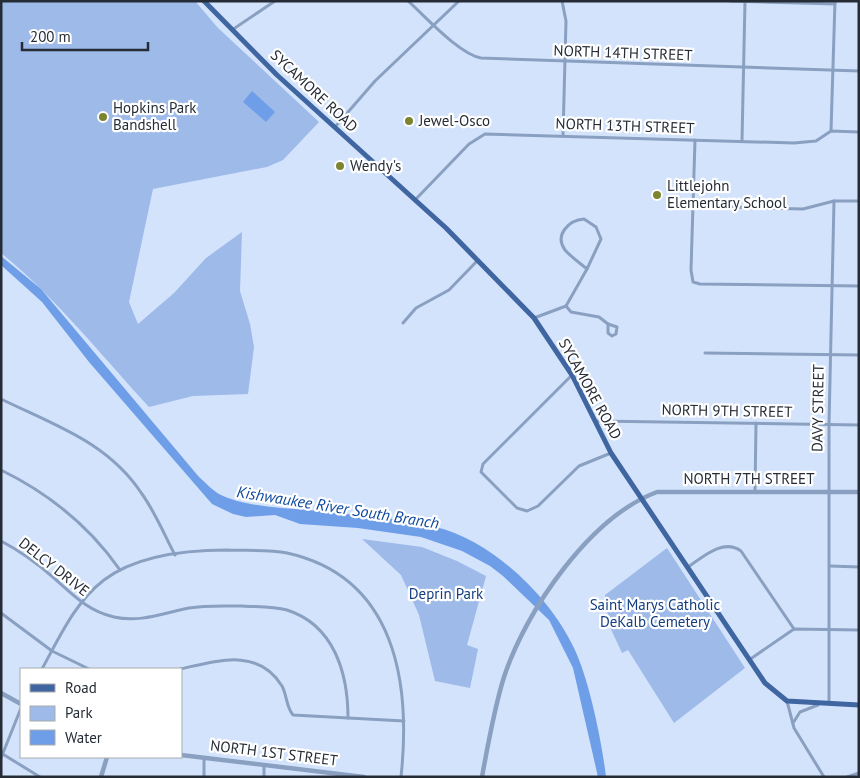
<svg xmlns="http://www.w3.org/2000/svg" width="860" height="778" font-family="'PT Sans',sans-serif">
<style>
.green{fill:#9dbae9}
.water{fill:#6f9ee9}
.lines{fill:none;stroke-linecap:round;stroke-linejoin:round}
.minor{stroke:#8aa0c1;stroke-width:3}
.tertiary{stroke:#8aa0c1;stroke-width:4.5}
.primary{stroke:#4066a1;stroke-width:5}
.poi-dot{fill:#7d8430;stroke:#fff;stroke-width:2}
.labels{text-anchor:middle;stroke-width:4.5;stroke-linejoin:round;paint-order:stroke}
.street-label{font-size:15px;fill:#262c35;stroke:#fff}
.poi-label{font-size:15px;fill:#262c35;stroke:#fff;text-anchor:start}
.park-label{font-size:15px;fill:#123d80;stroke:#fff}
.water-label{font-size:16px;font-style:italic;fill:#0c489e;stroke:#fff}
</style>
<rect width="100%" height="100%" fill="#d4e3fc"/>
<g class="green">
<path d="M1,1H195L218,28L319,122L283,160L267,167L153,189L129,302L138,324L174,293L206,258L242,232L240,291L250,324L254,347L248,394L193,396L149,407C101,355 56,298 1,253Z"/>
<path d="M362,539L422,547L457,561L486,576L467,645L478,649L470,688L435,681L419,615L401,575Z"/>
<path d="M667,548L745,668L674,723L628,650L622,653L609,625L605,595Z"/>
</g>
<g class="water">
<path d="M252,91L275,112L266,122L243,102Z"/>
<path d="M1,256L41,289L199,477C205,482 212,490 219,494C247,508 289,508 320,511C358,516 398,517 436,527C493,541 550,597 574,648C589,679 602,742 606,777H598L573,668L549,620L503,576L490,566L462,551L421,537L358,528L300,524L275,515L246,517L233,514L212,504L89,362L42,302L1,265Z"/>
</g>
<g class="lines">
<g class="minor">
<path d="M408,1C426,17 459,54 481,58L859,71"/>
<path d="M562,1L566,21L563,135"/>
<path d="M730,1L835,4"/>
<path d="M232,30L275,1"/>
<path d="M335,127L375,81L459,1"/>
<path d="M831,131L835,1"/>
<path d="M695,140L691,270L693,282L700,284L859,286"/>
<path d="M742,141L745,1"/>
<path d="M415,200L469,144L485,134L794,143L816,141L831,131L859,132"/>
<path d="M692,206L803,209L834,201H859"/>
<path d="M584,219L596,227L601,239L587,269C580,263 571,257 565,250C554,235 569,220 584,219Z"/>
<path d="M566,306L571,312L599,317L608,324"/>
<path d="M566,306L587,269"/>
<path d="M534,318L566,306"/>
<path d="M403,323L416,308L449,290L478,260"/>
<path d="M608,324L617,327L616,334L612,336L608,333Z"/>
<path d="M705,353L859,355"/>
<path d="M572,375L483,464L481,472L517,508L527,511L538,506L579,466L611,453"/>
<path d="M1,399C54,425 108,442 142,494C155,512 164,534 175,555"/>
<path d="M595,421L859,425"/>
<path d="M1,470C48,493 90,527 120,570"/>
<path d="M755,492L756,423"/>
<path d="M1,541C20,551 38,564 54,578C73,595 88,611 114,617C140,623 163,613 189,608C206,605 224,606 242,606C257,607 272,606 287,610C334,625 348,673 348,718"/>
<path d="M830,566L859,567"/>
<path d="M688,567C703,557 723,538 741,551L794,629"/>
<path d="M1,613L52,651L89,669"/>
<path d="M749,660L794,629L859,630"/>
<path d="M42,669C59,638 75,602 104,580C137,555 187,550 227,550C247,551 268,549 287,553C396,577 411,683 401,777"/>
<path d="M180,669C217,661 258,647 282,686C287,695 286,707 293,715L404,721"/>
<path d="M787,701L794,728L824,777"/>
<path d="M829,703V424L834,201"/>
<path d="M793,723L800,712L818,705"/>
<path d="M1,753L40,777"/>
<path d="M1,758L21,708"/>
<path d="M204,777V758"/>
<path d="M264,777V765"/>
<path d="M847,777L859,773"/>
</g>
<g class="tertiary">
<path d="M1,693L21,704"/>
<path d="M181,755L364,777"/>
<path d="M101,777L107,757"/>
<path d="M482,777C488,744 494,709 504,677C526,610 590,517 657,492H859"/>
</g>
<path class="primary" d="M204,1L277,75L446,228L534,318L572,375L611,453L765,683L787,701L859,705"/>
</g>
<g class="poi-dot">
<circle cx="103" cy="117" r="5"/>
<circle cx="409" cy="121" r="5"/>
<circle cx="340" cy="166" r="5"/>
<circle cx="657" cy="195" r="5"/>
</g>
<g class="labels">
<g class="street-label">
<text transform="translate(623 53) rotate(2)" y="5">NORTH 14TH STREET</text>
<text transform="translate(314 91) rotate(43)" y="5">SYCAMORE ROAD</text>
<text transform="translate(625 126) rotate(2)" y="5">NORTH 13TH STREET</text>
<text transform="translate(590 389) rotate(61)" y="5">SYCAMORE ROAD</text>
<text transform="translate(818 408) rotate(-89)" y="5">DAVY STREET</text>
<text transform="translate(727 411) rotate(1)" y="5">NORTH 9TH STREET</text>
<text x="749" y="484">NORTH 7TH STREET</text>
<text transform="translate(54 567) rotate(38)" y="5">DELCY DRIVE</text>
<text transform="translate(274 753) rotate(7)" y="5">NORTH 1ST STREET</text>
</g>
<g class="poi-label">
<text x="113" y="113">Hopkins Park<tspan x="113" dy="17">Bandshell</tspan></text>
<text x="419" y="126">Jewel-Osco</text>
<text x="350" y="171">Wendy's</text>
<text x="667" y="191">Littlejohn<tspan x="667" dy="17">Elementary School</tspan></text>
</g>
<g class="park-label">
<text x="446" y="599">Deprin Park</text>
<text x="655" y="610">Saint Marys Catholic<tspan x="655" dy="17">DeKalb Cemetery</tspan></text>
</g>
<g class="water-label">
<text transform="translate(338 507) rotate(9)" y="6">Kishwaukee River South Branch</text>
</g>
</g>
<rect width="860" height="778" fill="none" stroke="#262c35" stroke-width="5"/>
<rect x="20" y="668" width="162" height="90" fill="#ffffff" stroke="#a8abae"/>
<rect x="30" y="684" width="25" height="8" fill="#4066a1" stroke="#a8abae"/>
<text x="65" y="693" font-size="15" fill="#262c35">Road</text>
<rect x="30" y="706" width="25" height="15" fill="#9dbae9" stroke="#a8abae"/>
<text x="65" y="718" font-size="15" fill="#262c35">Park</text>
<rect x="30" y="730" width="25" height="15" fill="#6f9ee9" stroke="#a8abae"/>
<text x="65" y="743" font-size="15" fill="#262c35">Water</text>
<path d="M22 42v8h126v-8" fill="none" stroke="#262c35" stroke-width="2.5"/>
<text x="30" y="42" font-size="15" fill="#262c35" stroke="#ffffff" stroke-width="4" paint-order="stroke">200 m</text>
</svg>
